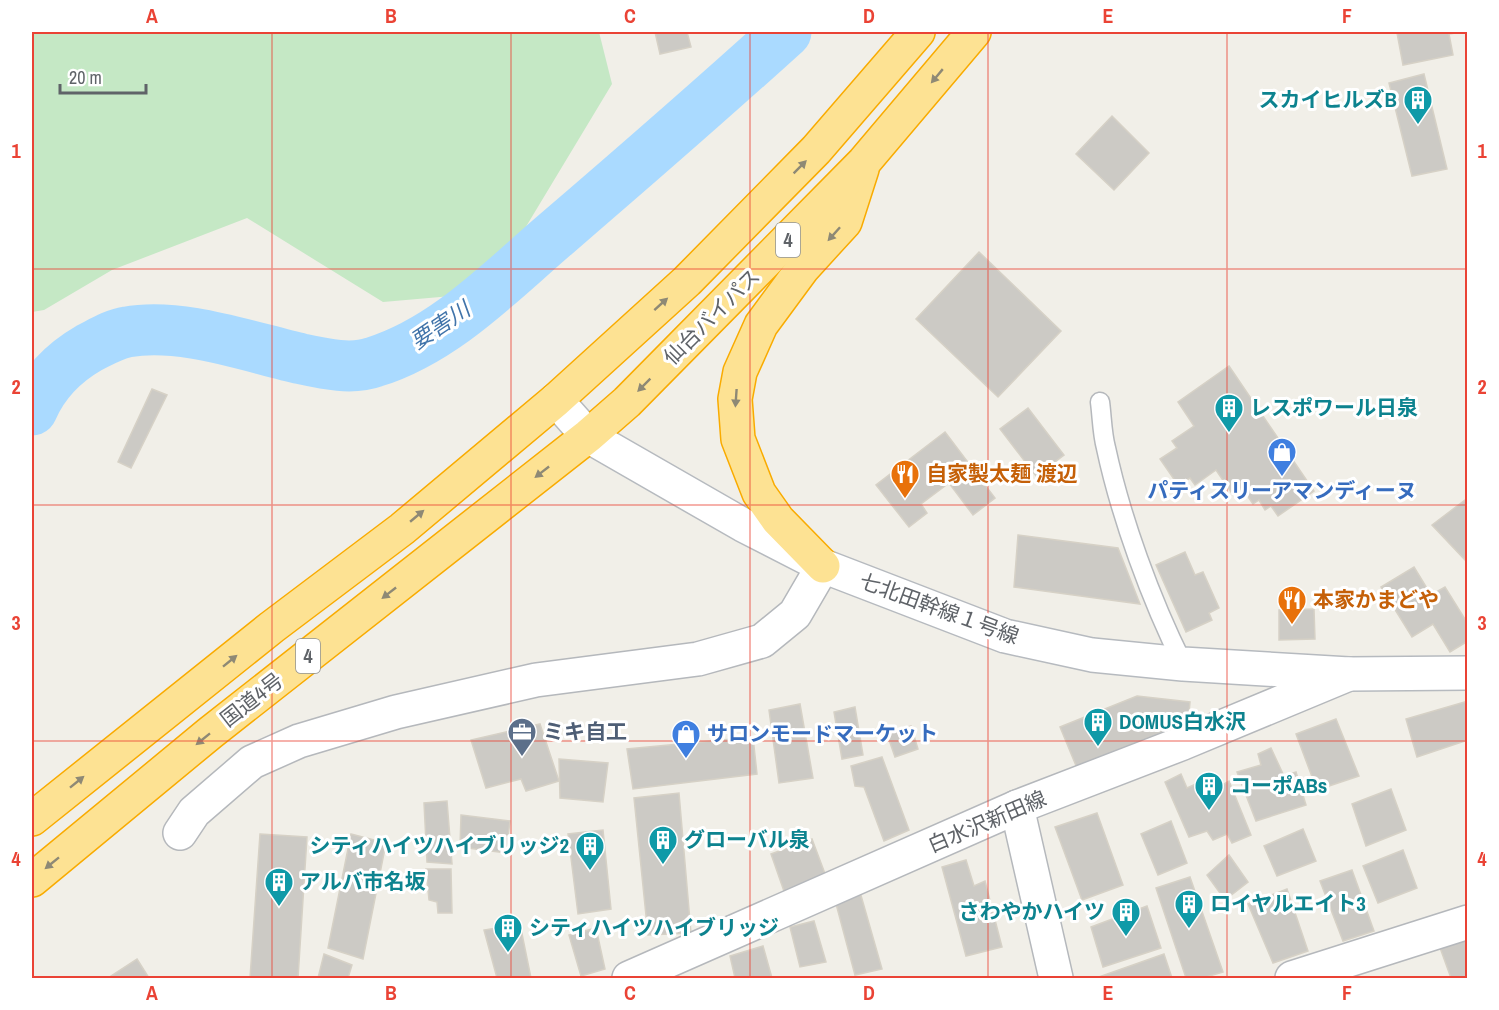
<svg xmlns="http://www.w3.org/2000/svg" width="1499" height="1010" font-family="'Archivo Narrow','Noto Sans JP',sans-serif">
<style>
.green{fill:#c5e8c5}
.lines{fill:none;stroke-linecap:round;stroke-linejoin:round}
.river{stroke:#aadaff;stroke-width:51}
.building{fill:#cccac5;stroke:#d6d1c6;stroke-width:1.5}
.lane-casing{stroke:#b5b8bc;stroke-width:21}
.street-casing{stroke:#b5b8bc;stroke-width:36}
.secondary-casing{stroke:#b6babf;stroke-width:36}
.highway-casing{stroke:#f9ab00;stroke-width:36}
.lane{stroke:#fff;stroke-width:18}
.street{stroke:#fff;stroke-width:33}
.secondary{stroke:#fff;stroke-width:33}
.highway{stroke:#fde293;stroke-width:33}
.oneway{fill:#8e8975}
.grid{fill:none;stroke:#ea4335;stroke-width:1.5;stroke-opacity:0.55}
.labels{text-anchor:middle;stroke-width:6;stroke-linejoin:round;paint-order:stroke}
.shield{fill:#fff;stroke:#8f9295;stroke-width:1.5}
.shield-label{font-size:20px;font-weight:bold;fill:#5f6368}
.culture-label{font-size:21px;font-weight:bold;fill:#0d838f;stroke:#fff;text-anchor:start}
.street-label{font-size:21px;fill:#5f6368;stroke:#fff}
.food-label{font-size:21px;font-weight:bold;fill:#c56008;stroke:#fff;text-anchor:start}
.shop-label{font-size:21px;font-weight:bold;fill:#366cbe;stroke:#fff}
.service-label{font-size:21px;font-weight:bold;fill:#4e5e75;stroke:#fff;text-anchor:start}
.water-label{font-size:22px;font-style:italic;fill:#4174aa;stroke:#fff}
.neatline{fill:none;stroke:#ea4335;stroke-width:2}
.grid-label{font-size:20px;text-anchor:middle;font-weight:bold;fill:#ea4335}
</style>
<rect width="100%" height="100%" fill="#f1efe8"/>
<path class="green" d="M32,32H599L612,84L486,293L383,302L247,218L112,270L44,310L32,312Z"/>
<g class="lines">
<path class="river" d="M32,410C44,382 63,363 89,348C101,342 114,334 127,332C181,322 249,347 302,359C325,364 352,370 374,362C445,340 501,281 556,234C634,167 711,100 786,32"/>
</g>
<g class="building">
<path d="M655,32H687L691,47L660,54Z"/>
<path d="M1404,32H1462L1449,34L1453,55L1403,65L1397,33Z"/>
<path d="M1424,74L1447,169L1412,176L1389,83Z"/>
<path d="M1112,116L1149,153L1114,190L1076,154Z"/>
<path d="M979,252L1061,331L998,397L916,319Z"/>
<path d="M1229,366L1314,491L1278,516L1271,506L1265,510L1259,500L1253,504L1242,488L1233,495L1216,470L1195,485L1190,478L1178,485L1160,459L1177,448L1172,441L1194,426L1178,402Z"/>
<path d="M152,389L167,395L131,468L118,462Z"/>
<path d="M1028,408L1064,455L1036,476L1000,429Z"/>
<path d="M945,432L995,498L973,515L949,483L921,504L927,513L909,527L876,485Z"/>
<path d="M1465,500L1468,504V563L1432,525Z"/>
<path d="M1018,535L1118,548L1140,604L1014,587Z"/>
<path d="M1185,552L1195,575L1203,572L1219,608L1209,613L1212,620L1186,632L1156,565Z"/>
<path d="M1414,567L1431,595L1445,587L1468,624V641L1450,652L1433,624L1412,637L1381,587Z"/>
<path d="M1314,609L1315,639L1279,640V610Z"/>
<path d="M1137,696L1190,702L1188,724L1077,768L1060,727Z"/>
<path d="M1468,701V740L1417,757L1406,719Z"/>
<path d="M800,704L813,778L779,783L769,710Z"/>
<path d="M855,707L863,755L842,759L834,712Z"/>
<path d="M1336,719L1359,776L1317,790L1296,734Z"/>
<path d="M540,724L559,781L526,791L521,779L486,788L471,740Z"/>
<path d="M911,726L918,749L895,757L887,734Z"/>
<path d="M753,737L757,774L633,789L627,749Z"/>
<path d="M1271,748L1284,776L1296,772L1306,805L1256,821L1237,772L1261,765L1258,754Z"/>
<path d="M882,757L909,830L884,841L864,787L855,786L851,766Z"/>
<path d="M559,759L608,763L603,802L560,798Z"/>
<path d="M1181,774L1187,788L1207,779L1212,791L1229,781L1251,835L1232,843L1227,834L1213,840L1207,831L1189,837L1165,782Z"/>
<path d="M1391,789L1406,830L1366,846L1352,804Z"/>
<path d="M679,793L691,933L648,935L634,798Z"/>
<path d="M447,801L452,864L427,862L424,803Z"/>
<path d="M1097,813L1123,885L1082,900L1055,827Z"/>
<path d="M461,815L510,821L506,853L460,847Z"/>
<path d="M1171,821L1187,863L1158,875L1141,834Z"/>
<path d="M1303,829L1316,861L1277,876L1264,846Z"/>
<path d="M603,830L611,909L578,914L568,834Z"/>
<path d="M260,834L307,837L298,978H250Z"/>
<path d="M351,834L386,843L363,959L328,948Z"/>
<path d="M812,839L827,879L785,894L771,854Z"/>
<path d="M1403,850L1417,888L1378,903L1363,866Z"/>
<path d="M1229,855L1248,882L1225,900L1207,875Z"/>
<path d="M966,860L974,886L985,881L1002,947L966,956L942,867Z"/>
<path d="M426,869H451L452,913H438L437,902L429,900Z"/>
<path d="M1352,870L1374,931L1343,941L1320,881Z"/>
<path d="M1190,877L1223,972L1203,978H1186L1156,888Z"/>
<path d="M1287,889L1308,951L1273,963L1248,904Z"/>
<path d="M860,892L882,969L855,975L835,900Z"/>
<path d="M1147,906L1161,948L1103,967L1091,927Z"/>
<path d="M814,921L826,962L800,967L790,927Z"/>
<path d="M520,924L531,978H497L484,930Z"/>
<path d="M596,928L605,969L581,976L569,935Z"/>
<path d="M1468,934V978H1451L1439,945Z"/>
<path d="M763,946L772,978H735L730,956Z"/>
<path d="M324,954L352,965L348,978H318Z"/>
<path d="M1164,954L1172,978H1096Z"/>
<path d="M137,959L149,978H108Z"/>
</g>
<g class="lines">
<g class="lane-casing">
<path id="lane" d="M1100,402C1102,417 1102,433 1106,448C1121,518 1151,600 1183,664"/>
</g>
<g class="street-casing">
<g id="street">
<path d="M1017,807L1056,978"/>
<path d="M180,833L194,812L252,762L299,741L396,712L536,680L698,659L762,641L795,614L823,566"/>
<path d="M629,978L1017,807L1183,743L1349,674"/>
<path d="M1292,978L1468,922"/>
</g>
</g>
<g class="secondary-casing">
<path id="secondary" d="M556,400L588,436L743,525L823,566L1005,636L1092,655L1183,664L1349,674L1468,673"/>
</g>
<g class="highway-casing">
<g id="highway">
<path d="M823,566L778,520L759,493L738,439L735,399L740,372L761,325L803,268L845,222L862,169"/>
<path d="M32,819L272,627L402,529L556,400L687,281L816,150L918,32"/>
<path d="M32,880L210,733L588,436L627,402L864,162L974,32"/>
</g>
</g>
<use href="#lane" class="lane"/>
<use href="#street" class="street"/>
<use href="#secondary" class="secondary"/>
<use href="#highway" class="highway"/>
</g>
<defs><path id="oneway-solid" d="M-6-.8H1V-3.2L6.5 0L1 3.2V.8H-6Z" transform="scale(1.5)"/></defs>
<g class="oneway">
<use href="#oneway-solid" transform="translate(937 76) rotate(130)"/>
<use href="#oneway-solid" transform="translate(800 167) rotate(-45)"/>
<use href="#oneway-solid" transform="translate(834 234) rotate(132)"/>
<use href="#oneway-solid" transform="translate(661 304) rotate(-42)"/>
<use href="#oneway-solid" transform="translate(644 385) rotate(135)"/>
<use href="#oneway-solid" transform="translate(736 398) rotate(94)"/>
<use href="#oneway-solid" transform="translate(542 472) rotate(142)"/>
<use href="#oneway-solid" transform="translate(417 516) rotate(-40)"/>
<use href="#oneway-solid" transform="translate(389 593) rotate(142)"/>
<use href="#oneway-solid" transform="translate(230 661) rotate(-39)"/>
<use href="#oneway-solid" transform="translate(203 739) rotate(141)"/>
<use href="#oneway-solid" transform="translate(77 782) rotate(-39)"/>
<use href="#oneway-solid" transform="translate(52 863) rotate(141)"/>
</g>
<path class="grid" d="M272,32V978M511,32V978M750,32V978M988,32V978M1227,32V978M32,269H1468M32,505H1468M32,741H1468"/>
<defs>
<g id="building-pin" transform="scale(1.5)"><path d="M0 17L-7.5 6A9.5 9.5 0 1 1 7.5 6Z" fill="#0f9aa8" stroke="#fff"/><path d="M-4-6H4V6H1V3H-1V6H-4ZM-2.5-4.3h1.7v1.8h-1.7ZM.8-4.3h1.7v1.8H.8ZM-2.5-1h1.7V.8h-1.7ZM.8-1h1.7V.8H.8Z" fill="#fff"/></g>
<g id="shop-pin" transform="scale(1.5)"><path d="M0 17L-7.5 6A9.5 9.5 0 1 1 7.5 6Z" fill="#3f7fe0" stroke="#fff"/><path d="M-5-2.5h2.3a2.7 3.5 0 0 1 5.4 0H5L5.5 6h-11ZM-1.5-2.5h3a1.5 2.3 0 0 0-3 0Z" fill="#fff"/></g>
<g id="restaurant-pin" transform="scale(1.5)"><path d="M0 17L-7.5 6A9.5 9.5 0 1 1 7.5 6Z" fill="#e8710a" stroke="#fff"/><path d="M-5-6h1v4h1v-4h1v4h1v-4h1v5L-1.5 .5V6h-2V.5L-5-1ZM5-6V6H3V1.5H1.5Q1.5-4 5-6Z" fill="#fff"/></g>
<g id="office-pin" transform="scale(1.5)"><path d="M0 17L-7.5 6A9.5 9.5 0 1 1 7.5 6Z" fill="#5c6f8a" stroke="#fff"/><path d="M-6-3h4V-5.5h4V-3h4V5H-6ZM-1-4.5V-3h2v-1.5ZM-6 0V1H6V0Z" fill="#fff"/></g>
</defs>
<g fill-rule="evenodd">
<use href="#building-pin" x="1418" y="100"/>
<use href="#building-pin" x="1229" y="408"/>
<use href="#shop-pin" x="1282" y="452"/>
<use href="#restaurant-pin" x="905" y="474"/>
<use href="#restaurant-pin" x="1292" y="600"/>
<use href="#building-pin" x="1098" y="722"/>
<use href="#office-pin" x="522" y="732"/>
<use href="#shop-pin" x="686" y="734"/>
<use href="#building-pin" x="1209" y="786"/>
<use href="#building-pin" x="663" y="840"/>
<use href="#building-pin" x="590" y="846"/>
<use href="#building-pin" x="279" y="882"/>
<use href="#building-pin" x="1189" y="904"/>
<use href="#building-pin" x="1126" y="912"/>
<use href="#building-pin" x="508" y="928"/>
</g>
<g class="labels">
<g class="shield">
<rect x="776" y="223" width="24" height="34" rx="4.5"/>
<rect x="296" y="639" width="24" height="34" rx="4.5"/>
</g>
<g class="shield-label">
<text x="788" y="247">4</text>
<text x="308" y="663">4</text>
</g>
<g class="culture-label">
<text x="1397" y="107" text-anchor="end">スカイヒルズB</text>
<text x="1250" y="415">レスポワール日泉</text>
<text x="1119" y="729">DOMUS白水沢</text>
<text x="1230" y="793">コーポABs</text>
<text x="684" y="847">グローバル泉</text>
<text x="569" y="853" text-anchor="end">シティハイツハイブリッジ2</text>
<text x="300" y="889">アルバ市名坂</text>
<text x="1210" y="911">ロイヤルエイト3</text>
<text x="1105" y="919" text-anchor="end">さわやかハイツ</text>
<text x="529" y="935">シティハイツハイブリッジ</text>
</g>
<g class="street-label">
<text transform="translate(712 317) rotate(-45)" y="7">仙台バイパス</text>
<text transform="translate(939 609) rotate(20)" y="7">七北田幹線１号線</text>
<text transform="translate(252 700) rotate(-38)" y="7">国道4号</text>
<text transform="translate(987 822) rotate(-23)" y="7">白水沢新田線</text>
</g>
<g class="food-label">
<text x="926" y="481">自家製太麺 渡辺</text>
<text x="1313" y="607">本家かまどや</text>
</g>
<g class="shop-label">
<text x="1282" y="498">パティスリーアマンディーヌ</text>
<text x="707" y="741" text-anchor="start">サロンモードマーケット</text>
</g>
<g class="service-label">
<text x="543" y="739">ミキ自工</text>
</g>
<g class="water-label">
<text transform="translate(440 325) rotate(-34)" y="8">要害川</text>
</g>
</g>
<rect width="1499" height="1010" fill="none" stroke="#ffffff" stroke-width="66"/>
<path d="M60 84v9h86v-9" fill="none" stroke="#5f6368" stroke-width="3"/>
<text x="69" y="84" font-size="18" fill="#5f6368" stroke="#ffffff" stroke-width="4.5" paint-order="stroke">20 m</text>
<rect x="33" y="33" width="1433" height="944" class="neatline"/>
<g class="grid-label">
<text x="152" y="23">A</text>
<text x="391" y="23">B</text>
<text x="630" y="23">C</text>
<text x="869" y="23">D</text>
<text x="1108" y="23">E</text>
<text x="1347" y="23">F</text>
<text x="16" y="158">1</text>
<text x="1482" y="158">1</text>
<text x="16" y="394">2</text>
<text x="1482" y="394">2</text>
<text x="16" y="630">3</text>
<text x="1482" y="630">3</text>
<text x="16" y="866">4</text>
<text x="1482" y="866">4</text>
<text x="152" y="1000">A</text>
<text x="391" y="1000">B</text>
<text x="630" y="1000">C</text>
<text x="869" y="1000">D</text>
<text x="1108" y="1000">E</text>
<text x="1347" y="1000">F</text>
</g>
</svg>
